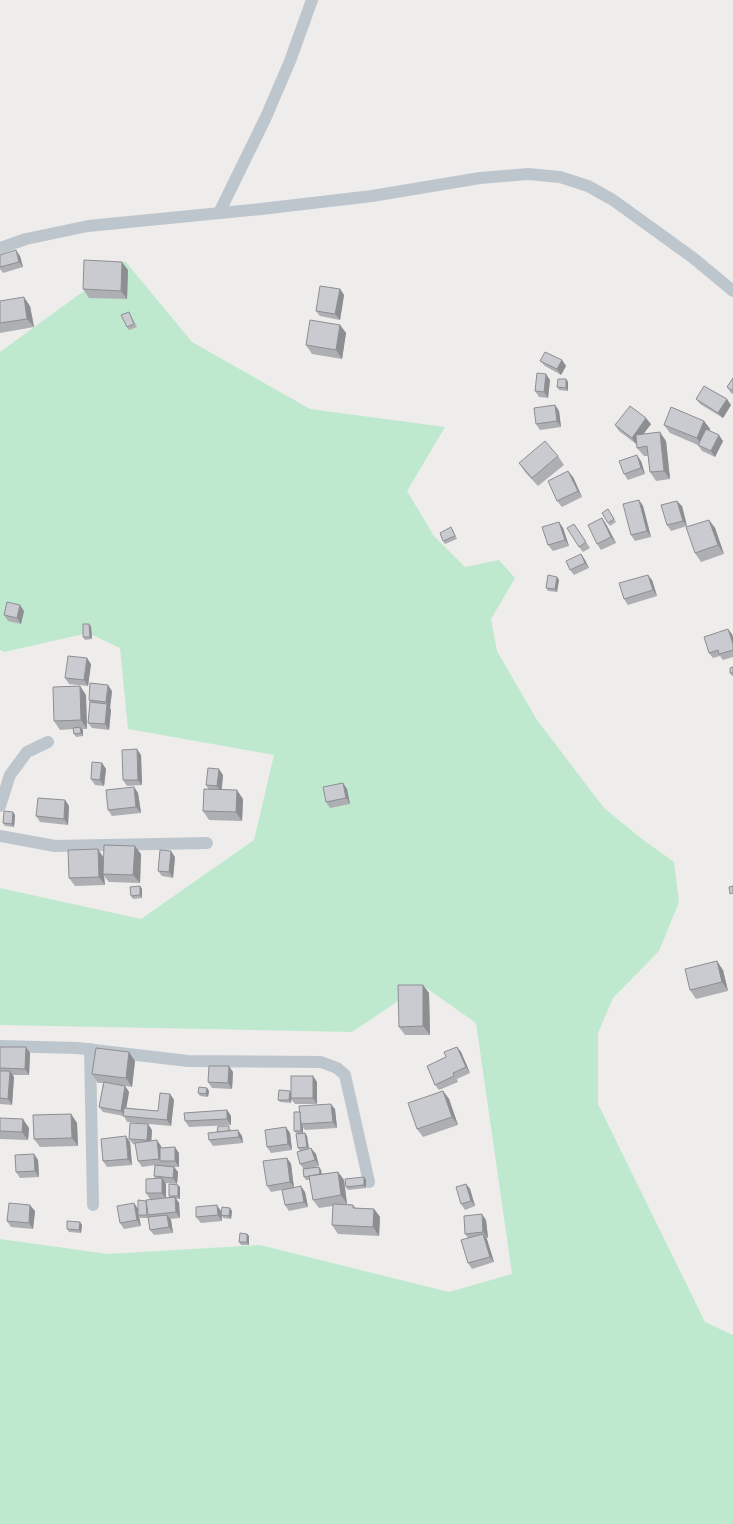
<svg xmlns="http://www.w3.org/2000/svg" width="733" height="1524" font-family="Overpass,sans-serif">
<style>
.green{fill:#bee9cf}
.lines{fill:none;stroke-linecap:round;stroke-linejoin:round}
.minor{stroke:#bec6cd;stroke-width:12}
.wall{fill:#aeafb3}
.shaded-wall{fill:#8d8e92}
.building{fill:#cacbd0;stroke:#8d8e92}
</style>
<rect width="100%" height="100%" fill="#efecec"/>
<path class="green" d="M125,261L192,342L310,409L445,427L407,491L434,536L465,567L499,560L515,578L491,619L497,651L537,720L604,808L642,839L674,862L679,902L659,951L613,998L598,1033V1104L705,1322L733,1335V1524H0V1239L108,1254L260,1245L449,1292L512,1274L476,1023L422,985L352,1032L0,1025V888L141,919L254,840L274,755L128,729L120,648L88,633L4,652L0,650V352Z"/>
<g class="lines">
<g class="minor">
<path d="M219,213L266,117L290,61L312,0"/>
<path d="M0,248L26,239L88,226L261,209L372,196L480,178L528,174L560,177L588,186L613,200L692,257L733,291"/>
<path d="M0,806L10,775L27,752L48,742"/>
<path d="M0,836L55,846L207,843"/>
<path d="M0,1046L77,1048L188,1061L321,1062L337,1068L345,1075L369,1182"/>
<path d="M90,1049L93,1205"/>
</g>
</g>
<g class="wall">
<path d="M0,255L20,256L23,267L3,273L0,269Z"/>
<path d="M128,270L127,299L89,298L83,289Z"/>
<path d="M340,289L344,295L340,320L320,316L316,311Z"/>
<path d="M0,301L30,306L34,327L0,333Z"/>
<path d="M129,312L137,327L129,330L127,327Z"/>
<path d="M340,325L346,333L342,359L312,354L306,345Z"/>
<path d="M562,360L566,366L561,375L545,366L540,361Z"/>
<path d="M733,378V394L731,393L727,387Z"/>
<path d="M566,379L568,382V391L559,390L557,387Z"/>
<path d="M550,380L548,398L539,397L535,391Z"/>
<path d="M696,399L731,405L723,418L700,404Z"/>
<path d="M555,405L559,411L561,427L540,430L536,424Z"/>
<path d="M704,421L710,429L709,430L723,441L715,457L702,451L698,445L670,433L664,425Z"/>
<path d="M651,424L643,434L666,441L670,479L656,481L650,472L648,456H644L637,448V443L636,444L619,431L615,425Z"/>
<path d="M558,456L564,465L538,486L525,472L519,463Z"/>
<path d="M641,461L645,474L628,480L624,474Z"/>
<path d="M573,477L582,497L562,507L557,501Z"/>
<path d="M639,500L643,506L651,537L635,541L631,535Z"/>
<path d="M682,506L687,526L671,531L667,525Z"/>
<path d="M610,512L616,522L610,526L608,523Z"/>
<path d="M602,518L606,524L616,543L601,550L597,544Z"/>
<path d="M709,520L715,528L724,554L701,562L695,553Z"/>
<path d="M559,522L563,528L569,546L553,551L548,545Z"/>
<path d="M574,524L590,548L583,552L579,547Z"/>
<path d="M453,530L457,539L445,544L443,541Z"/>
<path d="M581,554L585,560L589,568L574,575L570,570Z"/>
<path d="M557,577L559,580L557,592L548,591L546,588Z"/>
<path d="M652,580L657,596L628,605L624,599Z"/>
<path d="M24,611L21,624L8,621L4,615Z"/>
<path d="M91,626L92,639L85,640L83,637Z"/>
<path d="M732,634L733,637V657L723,660L720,656L713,658L709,653Z"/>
<path d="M91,664L88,686L69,684L65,678Z"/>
<path d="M733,667V676H732L730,673Z"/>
<path d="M80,686L86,695L87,729H82L83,730V736L76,737L74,734L73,729L60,730L54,721Z"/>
<path d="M112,691L110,708L111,710L109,730L92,728L88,723L90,703L89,700Z"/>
<path d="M141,755L142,785L127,786L123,780Z"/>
<path d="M102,763L106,769L104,786L95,785L91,779Z"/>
<path d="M223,775L222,790L243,799L242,821L209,820L203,811L209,790L206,785Z"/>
<path d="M343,783L347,789L350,804L330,808L326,802Z"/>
<path d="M134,787L138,793L141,813L112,816L108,810Z"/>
<path d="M65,800L69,806L68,825L40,822L36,816Z"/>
<path d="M13,812L15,815L14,827L5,826L3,823Z"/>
<path d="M141,854L140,883L109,882L104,876L105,885L75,886L69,878L103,857Z"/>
<path d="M175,857L173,878L162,876L158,871Z"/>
<path d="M140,886L142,889V898L133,899L131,896Z"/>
<path d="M723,970L728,991L696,999L690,990Z"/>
<path d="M423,985L429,993L430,1035H405L399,1027Z"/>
<path d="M0,1047H26L30,1053L29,1075H13L14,1077L12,1105L0,1104Z"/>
<path d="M457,1047L461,1052L470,1073L457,1079L458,1082L439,1090L435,1085L446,1057Z"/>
<path d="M135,1061L132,1087L120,1085L125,1086L129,1092L126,1108L158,1111L170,1094L174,1100L171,1126L127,1122L124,1116L103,1112L99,1107L103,1083H98L92,1074Z"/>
<path d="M233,1072L232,1089L212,1088L208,1082Z"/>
<path d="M313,1076L317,1082V1104H295L291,1099V1103L280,1102L278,1100L291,1092Z"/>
<path d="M207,1088L209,1091L208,1097L200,1096L198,1093Z"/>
<path d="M443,1091L449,1099L458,1125L423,1137L417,1129Z"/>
<path d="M335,1109L337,1128L305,1130L303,1127V1133H305L307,1136L309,1149L316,1154L319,1166L315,1167H319L321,1170L322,1174L338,1172L344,1180L347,1204H344L353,1205L356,1208L374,1209L380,1217L379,1236L338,1234L332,1225L333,1206L319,1208L313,1200L310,1180H306L304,1177L303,1168L300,1164V1151L298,1148L297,1134L294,1131V1112Z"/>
<path d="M227,1110L231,1116V1125L189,1127L185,1121Z"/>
<path d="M71,1114L77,1123L78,1146L40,1147L34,1139Z"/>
<path d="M0,1118L29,1128L28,1140L0,1139Z"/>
<path d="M231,1129V1131L242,1136L243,1143L213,1146L209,1140L217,1132Z"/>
<path d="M152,1130L151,1141L161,1146V1148L179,1153V1167H174L178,1172L177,1184L165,1183L166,1184V1198L170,1197L169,1196L180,1187V1199H176L179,1203L180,1218L170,1219L171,1220L173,1233L154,1235L150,1230L148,1218H140L139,1217L141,1226L124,1229L120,1223L134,1203L138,1209V1211L146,1201L156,1199H150L146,1193L155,1178L154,1176L155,1165L142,1167L138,1161L136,1145L133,1144L129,1139Z"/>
<path d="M290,1133L292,1150L271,1153L267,1147Z"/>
<path d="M130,1142L132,1165L107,1167L103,1161Z"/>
<path d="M34,1154L38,1160L39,1177L20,1178L16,1172Z"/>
<path d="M287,1158L291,1164L294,1188L305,1192L308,1207L289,1211L285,1205L282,1190L271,1192L267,1186Z"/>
<path d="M364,1177L366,1180V1188L348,1190L346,1187Z"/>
<path d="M466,1184L470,1189L475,1206L465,1210L461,1204Z"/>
<path d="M35,1211L33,1229L11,1227L7,1221Z"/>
<path d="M221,1211V1212L232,1211L231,1219L223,1218L222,1216V1221L201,1223L196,1217Z"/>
<path d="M486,1220L488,1238H486L494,1262L472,1269L468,1263V1238L465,1234Z"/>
<path d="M80,1222L82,1225L81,1233L69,1232L67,1229Z"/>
<path d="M247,1234L249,1236V1245H241L239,1242Z"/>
</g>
<g class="shaded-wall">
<path d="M16,250L20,256L23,267L19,262Z"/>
<path d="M122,262L128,270L127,299L121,291Z"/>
<path d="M340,289L344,295L340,320L335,314Z"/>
<path d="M24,297L30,306L34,327L27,319Z"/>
<path d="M340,325L346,333L342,359L336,350Z"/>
<path d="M562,360L566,366L561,375L557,369Z"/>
<path d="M546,374L550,380L548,398L544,392Z"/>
<path d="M566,379L568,382V391L566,388Z"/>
<path d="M727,399L731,405L723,418L718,413Z"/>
<path d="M555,405L559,411L561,427L557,421Z"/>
<path d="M646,418L651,424L636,444L632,438Z"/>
<path d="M704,421L710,429L703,447L697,438Z"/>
<path d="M660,432L666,441L670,479L664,471Z"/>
<path d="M719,435L723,441L715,457L711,451Z"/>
<path d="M637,455L641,461L645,474L641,468Z"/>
<path d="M568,471L573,477L582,497L578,491Z"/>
<path d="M639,500L643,506L651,537L647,531Z"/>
<path d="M677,501L682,506L687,526L683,521Z"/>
<path d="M602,518L606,524L616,543L611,537Z"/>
<path d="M709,520L715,528L724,554L718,545Z"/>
<path d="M559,522L563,528L569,546L565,540Z"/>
<path d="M581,554L585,560L589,568L585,563Z"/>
<path d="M648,575L652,580L657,596L653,590Z"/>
<path d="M557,577L559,580L557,592L555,589Z"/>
<path d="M20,605L24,611L21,624L17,618Z"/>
<path d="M89,624L91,626L92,639L90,637Z"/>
<path d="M728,629L732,634L733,637V644Z"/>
<path d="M87,658L91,664L88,686L84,680Z"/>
<path d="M108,685L112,691L110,708L111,710L109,730L105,724L107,704L106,702Z"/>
<path d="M80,686L86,695L87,729L81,720Z"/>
<path d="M80,727L83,730V736L81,733Z"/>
<path d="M137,749L141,755L142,785L138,780Z"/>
<path d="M102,763L106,769L104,786L100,780Z"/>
<path d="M219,769L223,775L221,792L217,786Z"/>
<path d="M343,783L347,789L350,804L346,798Z"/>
<path d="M134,787L138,793L141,813L136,807Z"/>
<path d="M237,790L243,799L242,821L236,812Z"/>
<path d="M65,800L69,806L68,825L64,819Z"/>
<path d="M13,812L15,815L14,827L12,824Z"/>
<path d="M135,846L141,854L140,883L133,875Z"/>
<path d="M98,849L104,858L103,874L104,876L105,885L99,877Z"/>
<path d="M171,851L175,857L173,878L169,872Z"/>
<path d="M140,886L142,889V898L140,895Z"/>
<path d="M717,961L723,970L728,991L722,982Z"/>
<path d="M423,985L429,993L430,1035L423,1026Z"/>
<path d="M26,1047L30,1053L29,1075L25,1069Z"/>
<path d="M457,1047L461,1052L470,1073L466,1067Z"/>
<path d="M129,1052L135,1061L132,1087L126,1078Z"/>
<path d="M229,1066L233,1072L232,1089L228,1083Z"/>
<path d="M10,1071L14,1077L12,1105L8,1099Z"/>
<path d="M313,1076L317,1082V1104L313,1098Z"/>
<path d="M125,1086L129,1092L125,1116L121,1111Z"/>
<path d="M207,1088L209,1091L208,1097L206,1094Z"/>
<path d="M290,1091L292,1094L291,1103L289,1100Z"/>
<path d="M443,1091L449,1099L458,1125L452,1117Z"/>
<path d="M170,1094L174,1100L171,1126L167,1120Z"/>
<path d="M331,1104L335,1109L337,1128L333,1122Z"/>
<path d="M227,1110L231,1116V1125L227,1119Z"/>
<path d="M71,1114L77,1123L78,1146L72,1138Z"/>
<path d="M23,1119L29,1128L28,1140L22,1132Z"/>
<path d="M148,1124L152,1130L151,1146L147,1140Z"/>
<path d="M301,1125L303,1127V1134L301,1131Z"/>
<path d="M286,1127L290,1133L292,1150L288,1144Z"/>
<path d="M238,1130L242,1136L243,1143L239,1137Z"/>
<path d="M305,1133L307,1136L309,1150L307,1147Z"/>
<path d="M126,1136L130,1142L132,1165L128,1159Z"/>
<path d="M157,1140L161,1146L163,1161H161L159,1159Z"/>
<path d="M175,1147L179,1153V1167L175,1161Z"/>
<path d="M311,1148L316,1154L319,1166L315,1160Z"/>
<path d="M34,1154L38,1160L39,1177L35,1171Z"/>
<path d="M287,1158L291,1164L294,1188L290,1182Z"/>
<path d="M174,1167L178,1172L177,1184L173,1178Z"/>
<path d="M319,1167L321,1170L322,1178L320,1176Z"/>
<path d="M338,1172L344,1180L347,1204L341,1195Z"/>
<path d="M364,1177L366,1180V1188L364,1185Z"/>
<path d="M162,1178L166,1184V1199L162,1193Z"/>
<path d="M466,1184L470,1189L475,1206L471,1201Z"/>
<path d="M178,1185L180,1187V1199L178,1196Z"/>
<path d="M301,1186L305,1192L308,1207L304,1202Z"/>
<path d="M175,1197L179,1203L180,1218L176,1212Z"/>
<path d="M134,1203L138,1209L139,1215H138L139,1217L141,1226L137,1220Z"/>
<path d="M30,1205L35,1211L33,1229L29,1223Z"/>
<path d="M217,1205L221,1211L222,1221L218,1215Z"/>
<path d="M230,1208L232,1211L231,1219L229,1216Z"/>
<path d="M374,1209L380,1217L379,1236L373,1227Z"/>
<path d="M482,1214L486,1220L488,1238L483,1232Z"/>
<path d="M167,1215L171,1220L173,1233L169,1227Z"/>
<path d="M80,1222L82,1225L81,1233L79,1230Z"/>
<path d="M247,1234L249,1236V1245L247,1242Z"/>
<path d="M483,1234L487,1239L494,1262L490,1257Z"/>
</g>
<g class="building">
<path d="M16,250L19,262L0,267V255Z"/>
<path d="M84,260L122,262L121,291L83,289Z"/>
<path d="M320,286L340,289L335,314L316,311Z"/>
<path d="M24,297L27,319L0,323V301Z"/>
<path d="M129,312L134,324L127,327L121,315Z"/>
<path d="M310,320L340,325L336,350L306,345Z"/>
<path d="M545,352L562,360L557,369L540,361Z"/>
<path d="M537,373L546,374L544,392L535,391Z"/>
<path d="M733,378V391L727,387Z"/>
<path d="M558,379H566V388L557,387Z"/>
<path d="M704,386L727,399L718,413L696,399Z"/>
<path d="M555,405L557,421L536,424L534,408Z"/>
<path d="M630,406L646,418L632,438L615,425Z"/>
<path d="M671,407L704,421L697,438L664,425Z"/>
<path d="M706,429L719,435L711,451L698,445Z"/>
<path d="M660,432L664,471L650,472L647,446L637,448L636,435Z"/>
<path d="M545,441L558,456L532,478L519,463Z"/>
<path d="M637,455L641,468L624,474L619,461Z"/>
<path d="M568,471L578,491L557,501L548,481Z"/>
<path d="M639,500L647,531L631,535L623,504Z"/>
<path d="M677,501L683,521L667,525L661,505Z"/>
<path d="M608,509L614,519L608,523L602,513Z"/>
<path d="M602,518L611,537L597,544L588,525Z"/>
<path d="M709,520L718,545L695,553L686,527Z"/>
<path d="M559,522L565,540L548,545L542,527Z"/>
<path d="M574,524L586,542L579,547L567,528Z"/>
<path d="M451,527L455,536L443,541L440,533Z"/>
<path d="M581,554L585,563L570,570L566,561Z"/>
<path d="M548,575L557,577L555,589L546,588Z"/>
<path d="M648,575L653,590L624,599L619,583Z"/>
<path d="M7,602L20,605L17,618L4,615Z"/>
<path d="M83,624H89L90,637H83Z"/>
<path d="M728,629L733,644V650L719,654L718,650L709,653L704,637Z"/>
<path d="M68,656L87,658L84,680L65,678Z"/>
<path d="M733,667V673H730V668Z"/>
<path d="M90,683L108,685L106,702L89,700Z"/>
<path d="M80,686L81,720L54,721L53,687Z"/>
<path d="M90,702L107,704L105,724L88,723Z"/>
<path d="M80,727L81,733L74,734L73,728Z"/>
<path d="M137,749L138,780H123L122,750Z"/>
<path d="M92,762L102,763L100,780L91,779Z"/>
<path d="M208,768L219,769L217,786L206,785Z"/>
<path d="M343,783L346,798L326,802L323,787Z"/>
<path d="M134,787L136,807L108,810L106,790Z"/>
<path d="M204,789L237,790L236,812L203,811Z"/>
<path d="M38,798L65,800L64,819L36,816Z"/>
<path d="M4,811L13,812L12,824L3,823Z"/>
<path d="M104,845L135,846L133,875L103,874Z"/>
<path d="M98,849L99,877L69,878L68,850Z"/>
<path d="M160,850L171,851L169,872L158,871Z"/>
<path d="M140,886V895L131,896L130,887Z"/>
<path d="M733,886V893L730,894L729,887Z"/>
<path d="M717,961L722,982L690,990L685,969Z"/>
<path d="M398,985H423V1026L399,1027Z"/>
<path d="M0,1047H26L25,1069L0,1068Z"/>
<path d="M457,1047L466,1067L453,1073L454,1076L435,1085L427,1066L446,1057L444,1052Z"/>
<path d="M96,1048L129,1052L126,1078L92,1074Z"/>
<path d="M209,1066H229L228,1083L208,1082Z"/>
<path d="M0,1071H10L8,1099L0,1098Z"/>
<rect x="291" y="1076" width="22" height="22"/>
<path d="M104,1082L125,1086L121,1111L99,1107Z"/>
<path d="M199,1087L207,1088L206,1094L198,1093Z"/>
<path d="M279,1090L290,1091L289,1100H278Z"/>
<path d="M443,1091L452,1117L417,1129L408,1103Z"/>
<path d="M160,1093L170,1094L167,1120L123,1116L124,1108L158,1111Z"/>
<path d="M331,1104L333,1122L301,1124L299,1106Z"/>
<path d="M227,1110V1119L185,1121L184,1113Z"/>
<path d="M294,1112H300L301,1131H294Z"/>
<path d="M71,1114L72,1138L34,1139L33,1115Z"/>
<path d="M0,1118L23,1119L22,1132L0,1131Z"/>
<path d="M130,1123L148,1124L147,1140L129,1139Z"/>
<path d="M218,1126H229V1131L217,1132Z"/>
<path d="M286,1127L288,1144L267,1147L265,1130Z"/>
<path d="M238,1130L239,1137L209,1140L208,1133Z"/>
<path d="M305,1133L307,1147L298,1148L296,1134Z"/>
<path d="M126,1136L128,1159L103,1161L101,1139Z"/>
<path d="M157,1140L159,1159L138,1161L135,1143Z"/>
<path d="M175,1147V1161H160V1148Z"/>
<path d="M311,1148L315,1160L300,1164L297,1152Z"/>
<path d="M34,1154L35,1171L16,1172L15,1155Z"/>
<path d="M287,1158L290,1182L267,1186L263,1161Z"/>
<path d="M155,1165L174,1167L173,1178L154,1176Z"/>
<path d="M319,1167L320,1174L304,1177L303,1169Z"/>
<path d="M338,1172L341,1195L313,1200L309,1176Z"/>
<path d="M364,1177V1185L346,1187L345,1179Z"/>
<path d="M162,1178V1193H146V1179Z"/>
<path d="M169,1184L178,1185V1196H169Z"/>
<path d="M466,1184L471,1201L461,1204L456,1187Z"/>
<path d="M301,1186L304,1202L285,1205L282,1190Z"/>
<path d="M175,1197L176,1212L148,1215L146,1200Z"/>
<path d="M138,1200L146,1201L147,1215H138Z"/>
<path d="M9,1203L30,1205L29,1223L7,1221Z"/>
<path d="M134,1203L137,1220L120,1223L117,1206Z"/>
<path d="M333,1204L353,1205V1208L374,1209L373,1227L332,1225Z"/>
<path d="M217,1205L218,1215L196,1217V1207Z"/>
<path d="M222,1207L230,1208L229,1216L221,1215Z"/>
<path d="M482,1214L483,1232L465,1234L464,1216Z"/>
<path d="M167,1215L169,1227L150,1230L148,1217Z"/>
<path d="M67,1221L80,1222L79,1230L67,1229Z"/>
<path d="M240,1233L247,1234V1242H239Z"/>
<path d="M483,1234L490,1257L468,1263L461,1240Z"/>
</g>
</svg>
